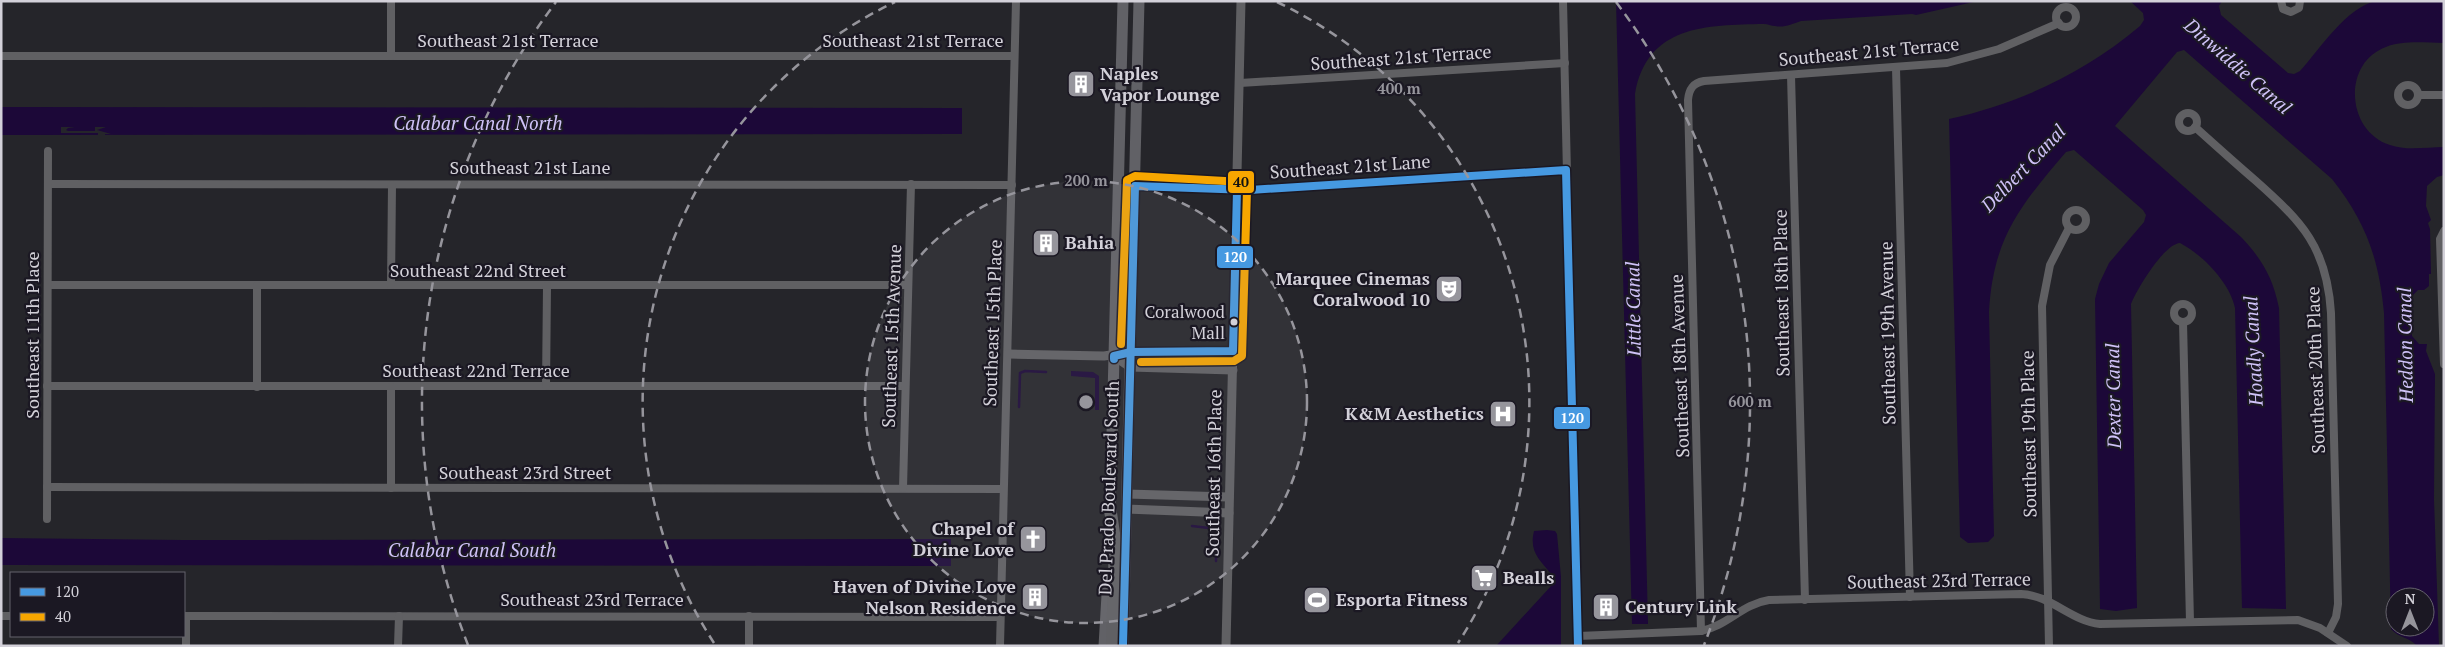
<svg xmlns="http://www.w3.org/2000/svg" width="2445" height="647" font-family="'PT Serif',serif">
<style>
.water{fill:#1c0838;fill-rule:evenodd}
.pier{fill:#25252a}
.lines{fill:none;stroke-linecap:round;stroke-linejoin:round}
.stream{stroke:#1c0838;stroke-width:2.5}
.minor{stroke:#606063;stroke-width:8}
.tertiary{stroke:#606063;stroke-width:9}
.primary{stroke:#616166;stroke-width:11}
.trunk{stroke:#606064;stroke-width:12}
.bus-1-casing{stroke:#1b1823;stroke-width:11}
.bus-2-casing{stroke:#1b1823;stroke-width:11}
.bus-1{stroke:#4699e1;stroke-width:8}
.bus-2{stroke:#f7a600;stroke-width:8}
.ring{fill:none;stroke:#96959c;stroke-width:2.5;stroke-dasharray:9 6}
.bus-dot{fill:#d3d1d9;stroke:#1b1823;stroke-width:2}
.labels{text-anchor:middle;stroke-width:4.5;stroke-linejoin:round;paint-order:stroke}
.bus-label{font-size:17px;fill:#d3d1d9;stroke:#1b1823;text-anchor:end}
.street-label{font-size:18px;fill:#d3d1d9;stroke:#1b1823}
.poi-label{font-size:18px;font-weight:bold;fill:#d3d1d9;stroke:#1b1823;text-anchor:start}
.water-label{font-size:19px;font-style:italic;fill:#cfc2f7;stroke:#1b1823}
.centre{fill:#96959c;stroke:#1b1823;stroke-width:2.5}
.ring-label{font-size:15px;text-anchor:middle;font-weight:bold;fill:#96959c;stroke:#1b1823;stroke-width:4.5;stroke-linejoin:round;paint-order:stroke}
.line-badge{stroke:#1b1823;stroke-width:2}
.badge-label{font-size:14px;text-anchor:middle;font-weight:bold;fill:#fff}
.pale-badge-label{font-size:14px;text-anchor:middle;font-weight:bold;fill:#111}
</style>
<rect width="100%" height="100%" fill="#25252a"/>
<g class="water">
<path d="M1616,1H1978L1916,15L1912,14L1801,21C1792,24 1784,28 1775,26C1771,26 1768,24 1764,24C1706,25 1647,25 1635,94L1648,624H1632Z"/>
<path d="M2130,1H2222L2219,6L2221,15L2288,73L2294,74L2300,71C2320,49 2347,6 2377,1C2398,0 2422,1 2444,1V43C2425,43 2404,40 2386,47C2342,63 2346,131 2390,145C2406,151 2427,147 2444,147V175L2437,177L2427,186L2426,206L2431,220L2428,223L2430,229L2431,274H2429V286L2424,290H2418L2411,297L2412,336L2419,344H2427L2426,351L2435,374L2434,499L2439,646H2417C2409,637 2399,638 2391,629L2384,313C2379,259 2366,222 2332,179L2184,50L2177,52L2115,126L2241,237C2262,259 2273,278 2279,308L2286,609L2242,608L2235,308C2230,283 2203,255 2180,243C2164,244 2137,289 2131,304L2137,608L2116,611L2100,609L2095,299L2099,284L2109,263L2144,222L2146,215L2143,210L2074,150L2066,152C2019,207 1993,239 1989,312L1994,536L1988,542L1968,543L1960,537L1949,119C2021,103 2084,73 2140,26L2144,20L2143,13ZM2395,597H2425V627H2395Z"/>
<path d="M1,107L962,108V134L1,135Z"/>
<path d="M1071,371L1093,372L1099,376V410H1095V378L1071,376Z"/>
<path d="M1547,530L1555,531L1557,534L1561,577V646H1496L1552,585V575C1539,559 1529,552 1534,531Z"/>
<path d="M1,538L182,540L951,539V566L1,565Z"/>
</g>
<path class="pier" d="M61,127H75L68,128L66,130L68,131H95V127H106L97,130L111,134H105V136H98V133H61Z"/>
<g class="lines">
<g class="stream">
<path d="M1019,407L1020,373L1025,371L1046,372"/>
<path d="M1192,526L1209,528L1216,532V561"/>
</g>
<g class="minor">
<path d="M1563,1L1578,646"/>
<path d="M2281,1L2283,9L2291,12L2299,8L2300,1"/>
<circle cx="2066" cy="17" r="10"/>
<path d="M1,56H1014"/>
<path d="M391,56V1"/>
<path d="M1896,68L1910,597"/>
<path d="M1791,75L1805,600"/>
<path d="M1240,83L1565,63"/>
<circle cx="2408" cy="95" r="10"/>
<path d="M2419,95H2444"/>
<circle cx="2188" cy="122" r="9"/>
<path d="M2195,127C2215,145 2235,163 2256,181C2302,222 2327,247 2331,313L2338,604L2336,617L2328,633"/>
<path d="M48,184L1012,185"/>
<path d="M1237,190L1566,170"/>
<circle cx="2076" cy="220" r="10"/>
<path d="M2444,231L2440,239L2444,364"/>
<path d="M48,285H908"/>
<path d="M391,285L392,185"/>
<path d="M257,286V387"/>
<circle cx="2183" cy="313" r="9"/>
<path d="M2183,322L2190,622"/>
<path d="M47,386H905"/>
<path d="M546,386L547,286"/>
<path d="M47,487L1003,489"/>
<path d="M391,488V387"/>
<path d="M903,488L911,184"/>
<path d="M47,519L48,151"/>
<path d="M1,616H11"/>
<path d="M184,616L1000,617"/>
<path d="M1701,631L1688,100C1689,89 1693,83 1704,81L1947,63L1999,49L2059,23"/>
<path d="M1578,636L1701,631C1727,626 1742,604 1769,600L2021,594C2051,595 2071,621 2100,624L2298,620L2320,628L2347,646"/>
<path d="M186,646V616"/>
<path d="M398,646L399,616"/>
<path d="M749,646V616"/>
<path d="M1000,646L1016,1"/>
<path d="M2049,646L2042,306L2050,265L2069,228"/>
</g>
<g class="tertiary">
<path d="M1135,186L1237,190"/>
<path d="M1009,354L1104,356L1131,352L1233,351"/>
<path d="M1114,356L1130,367L1233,370"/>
<path d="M1127,494L1229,497"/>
<path d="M1126,509L1229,513"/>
<path d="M1226,646L1241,1"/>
</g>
<g class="primary">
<path d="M1110,514L1123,1"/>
<path d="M1104,646L1108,578"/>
<path d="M1123,646L1139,1"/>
</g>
<path class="trunk" d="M1110,506L1115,540L1112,646"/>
<g class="bus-1-casing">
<g id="bus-1">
<path d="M1114,359V356L1131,352L1233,351L1237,190"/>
<path d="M1123,646L1135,186L1250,190L1566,170L1578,646"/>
</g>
</g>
<g class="bus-2-casing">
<path id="bus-2" d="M1121,344L1127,180L1135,176L1243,182L1247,190L1242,356L1234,361L1141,362"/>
</g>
<use href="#bus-1" class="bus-1"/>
<use href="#bus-2" class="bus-2"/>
</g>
<circle cx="1086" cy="402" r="221" fill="#96959c" fill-opacity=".12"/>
<g class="ring">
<circle cx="1086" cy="402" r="221"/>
<path d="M714 643A443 443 0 0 1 895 2M1277 2A443 443 0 0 1 1458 643"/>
<path d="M468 645A664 664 0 0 1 556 2M1616 2A664 664 0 0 1 1704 645"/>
</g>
<defs>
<g id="building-square" transform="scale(1.4375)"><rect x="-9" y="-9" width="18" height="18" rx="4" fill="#96959c" stroke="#1b1823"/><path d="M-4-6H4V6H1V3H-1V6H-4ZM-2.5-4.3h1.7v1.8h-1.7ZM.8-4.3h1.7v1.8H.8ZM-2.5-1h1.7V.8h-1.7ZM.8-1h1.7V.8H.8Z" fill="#fff"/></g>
<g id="theatre-square" transform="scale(1.4375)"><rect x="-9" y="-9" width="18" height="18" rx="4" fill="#96959c" stroke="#1b1823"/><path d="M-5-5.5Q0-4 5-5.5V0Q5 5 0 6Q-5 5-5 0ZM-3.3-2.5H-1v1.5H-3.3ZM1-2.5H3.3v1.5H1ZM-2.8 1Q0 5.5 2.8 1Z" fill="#fff"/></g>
<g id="hospital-square" transform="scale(1.4375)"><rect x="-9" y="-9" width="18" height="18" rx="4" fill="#96959c" stroke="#1b1823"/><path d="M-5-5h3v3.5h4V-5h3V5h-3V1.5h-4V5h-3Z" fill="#fff"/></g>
<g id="church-square" transform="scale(1.4375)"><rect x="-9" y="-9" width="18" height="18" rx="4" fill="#96959c" stroke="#1b1823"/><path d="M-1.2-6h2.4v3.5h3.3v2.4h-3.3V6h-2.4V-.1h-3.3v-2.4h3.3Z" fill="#fff"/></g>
<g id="supermarket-square" transform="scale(1.4375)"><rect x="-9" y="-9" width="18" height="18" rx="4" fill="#96959c" stroke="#1b1823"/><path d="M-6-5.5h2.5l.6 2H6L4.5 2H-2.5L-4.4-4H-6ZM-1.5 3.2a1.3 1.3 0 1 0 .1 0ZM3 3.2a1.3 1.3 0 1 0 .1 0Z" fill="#fff"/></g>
<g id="stadium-square" transform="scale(1.4375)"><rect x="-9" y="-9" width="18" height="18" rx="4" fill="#96959c" stroke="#1b1823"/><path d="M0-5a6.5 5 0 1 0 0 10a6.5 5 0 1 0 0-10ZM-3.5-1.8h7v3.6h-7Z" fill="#fff"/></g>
</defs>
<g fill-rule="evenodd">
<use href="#building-square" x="1081" y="84"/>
<use href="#building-square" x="1046" y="243"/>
<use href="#theatre-square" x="1449" y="289"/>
<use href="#hospital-square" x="1503" y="414"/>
<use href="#church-square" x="1033" y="539"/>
<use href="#supermarket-square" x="1484" y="578"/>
<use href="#building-square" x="1035" y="597"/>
<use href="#stadium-square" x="1317" y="600"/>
<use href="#building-square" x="1606" y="607"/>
</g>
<circle class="bus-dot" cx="1234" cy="322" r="4.5"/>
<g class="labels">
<g class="bus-label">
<text x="1225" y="318">Coralwood<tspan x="1225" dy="21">Mall</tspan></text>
</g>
<g class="street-label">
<text x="508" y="47">Southeast 21st Terrace</text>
<text x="913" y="47">Southeast 21st Terrace</text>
<text transform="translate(1869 52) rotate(-5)" y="6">Southeast 21st Terrace</text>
<text transform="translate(1401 58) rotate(-4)" y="6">Southeast 21st Terrace</text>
<text transform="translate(1350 167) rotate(-4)" y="6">Southeast 21st Lane</text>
<text x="530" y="174">Southeast 21st Lane</text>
<text x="478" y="277">Southeast 22nd Street</text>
<text transform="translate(1782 293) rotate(-91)" y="6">Southeast 18th Place</text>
<text transform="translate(993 323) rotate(-88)" y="6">Southeast 15th Place</text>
<text transform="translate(1888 333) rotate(-91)" y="6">Southeast 19th Avenue</text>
<text transform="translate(33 335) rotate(-90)" y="6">Southeast 11th Place</text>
<text transform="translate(892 336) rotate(-88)" y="6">Southeast 15th Avenue</text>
<text transform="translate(1680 366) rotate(-92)" y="6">Southeast 18th Avenue</text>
<text transform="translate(2316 370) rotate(-92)" y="6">Southeast 20th Place</text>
<text x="476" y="377">Southeast 22nd Terrace</text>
<text transform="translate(2029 434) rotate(-91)" y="6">Southeast 19th Place</text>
<text x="525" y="479">Southeast 23rd Street</text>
<text transform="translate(1214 473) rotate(-89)" y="6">Southeast 16th Place</text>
<text transform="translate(1109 488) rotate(-88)" y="6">Del Prado Boulevard South</text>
<text transform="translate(1939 581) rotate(-1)" y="6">Southeast 23rd Terrace</text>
<text x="592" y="606">Southeast 23rd Terrace</text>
</g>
<g class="poi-label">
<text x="1100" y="80">Naples<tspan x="1100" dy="21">Vapor Lounge</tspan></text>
<text x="1065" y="249">Bahia</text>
<text x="1430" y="285" text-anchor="end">Marquee Cinemas<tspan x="1430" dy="21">Coralwood 10</tspan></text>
<text x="1484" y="420" text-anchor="end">K&amp;M Aesthetics</text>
<text x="1014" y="535" text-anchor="end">Chapel of<tspan x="1014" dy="21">Divine Love</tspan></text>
<text x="1503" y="584">Bealls</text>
<text x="1016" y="593" text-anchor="end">Haven of Divine Love<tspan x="1016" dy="21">Nelson Residence</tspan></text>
<text x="1336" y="606">Esporta Fitness</text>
<text x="1625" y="613">Century Link</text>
</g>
<g class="water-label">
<text transform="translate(2238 66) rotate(41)" y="7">Dinwiddie Canal</text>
<text x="478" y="130">Calabar Canal North</text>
<text transform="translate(2023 168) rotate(-46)" y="7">Delbert Canal</text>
<text transform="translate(1633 309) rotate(-91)" y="7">Little Canal</text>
<text transform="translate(2405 345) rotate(-91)" y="7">Heddon Canal</text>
<text transform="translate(2253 351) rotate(-93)" y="7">Hoadly Canal</text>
<text transform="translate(2113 396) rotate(-91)" y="7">Dexter Canal</text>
<text x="472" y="557">Calabar Canal South</text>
</g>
</g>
<circle cx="1086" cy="402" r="8" class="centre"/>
<g class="ring-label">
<text x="1399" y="94">400 m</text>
<text x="1086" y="186">200 m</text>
<text x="1750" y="407">600 m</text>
</g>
<g class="line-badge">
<rect x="1227" y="170" width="28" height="24" rx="5" fill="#f7a600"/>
<rect x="1216" y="245" width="38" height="24" rx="5" fill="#4699e1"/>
<rect x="1553" y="406" width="38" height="24" rx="5" fill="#4699e1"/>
</g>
<g class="badge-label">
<text x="1235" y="262">120</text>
<text x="1572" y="423">120</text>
</g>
<g class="pale-badge-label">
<text x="1241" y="187">40</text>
</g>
<rect width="2445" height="647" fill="none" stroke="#d3d1d9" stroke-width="5"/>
<rect x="10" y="572" width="175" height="65" fill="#1b1823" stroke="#65626c"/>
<rect x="20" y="588" width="25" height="8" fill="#4699e1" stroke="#65626c"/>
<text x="55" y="597" font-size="15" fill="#d3d1d9">120</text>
<rect x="20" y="613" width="25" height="8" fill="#f7a600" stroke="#65626c"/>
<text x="55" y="622" font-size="15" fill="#d3d1d9">40</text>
<g transform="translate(2410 612)"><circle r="24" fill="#1b1823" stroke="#65626c"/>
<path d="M0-4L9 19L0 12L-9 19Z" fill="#96959c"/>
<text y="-8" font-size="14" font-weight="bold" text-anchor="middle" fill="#d3d1d9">N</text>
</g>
</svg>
